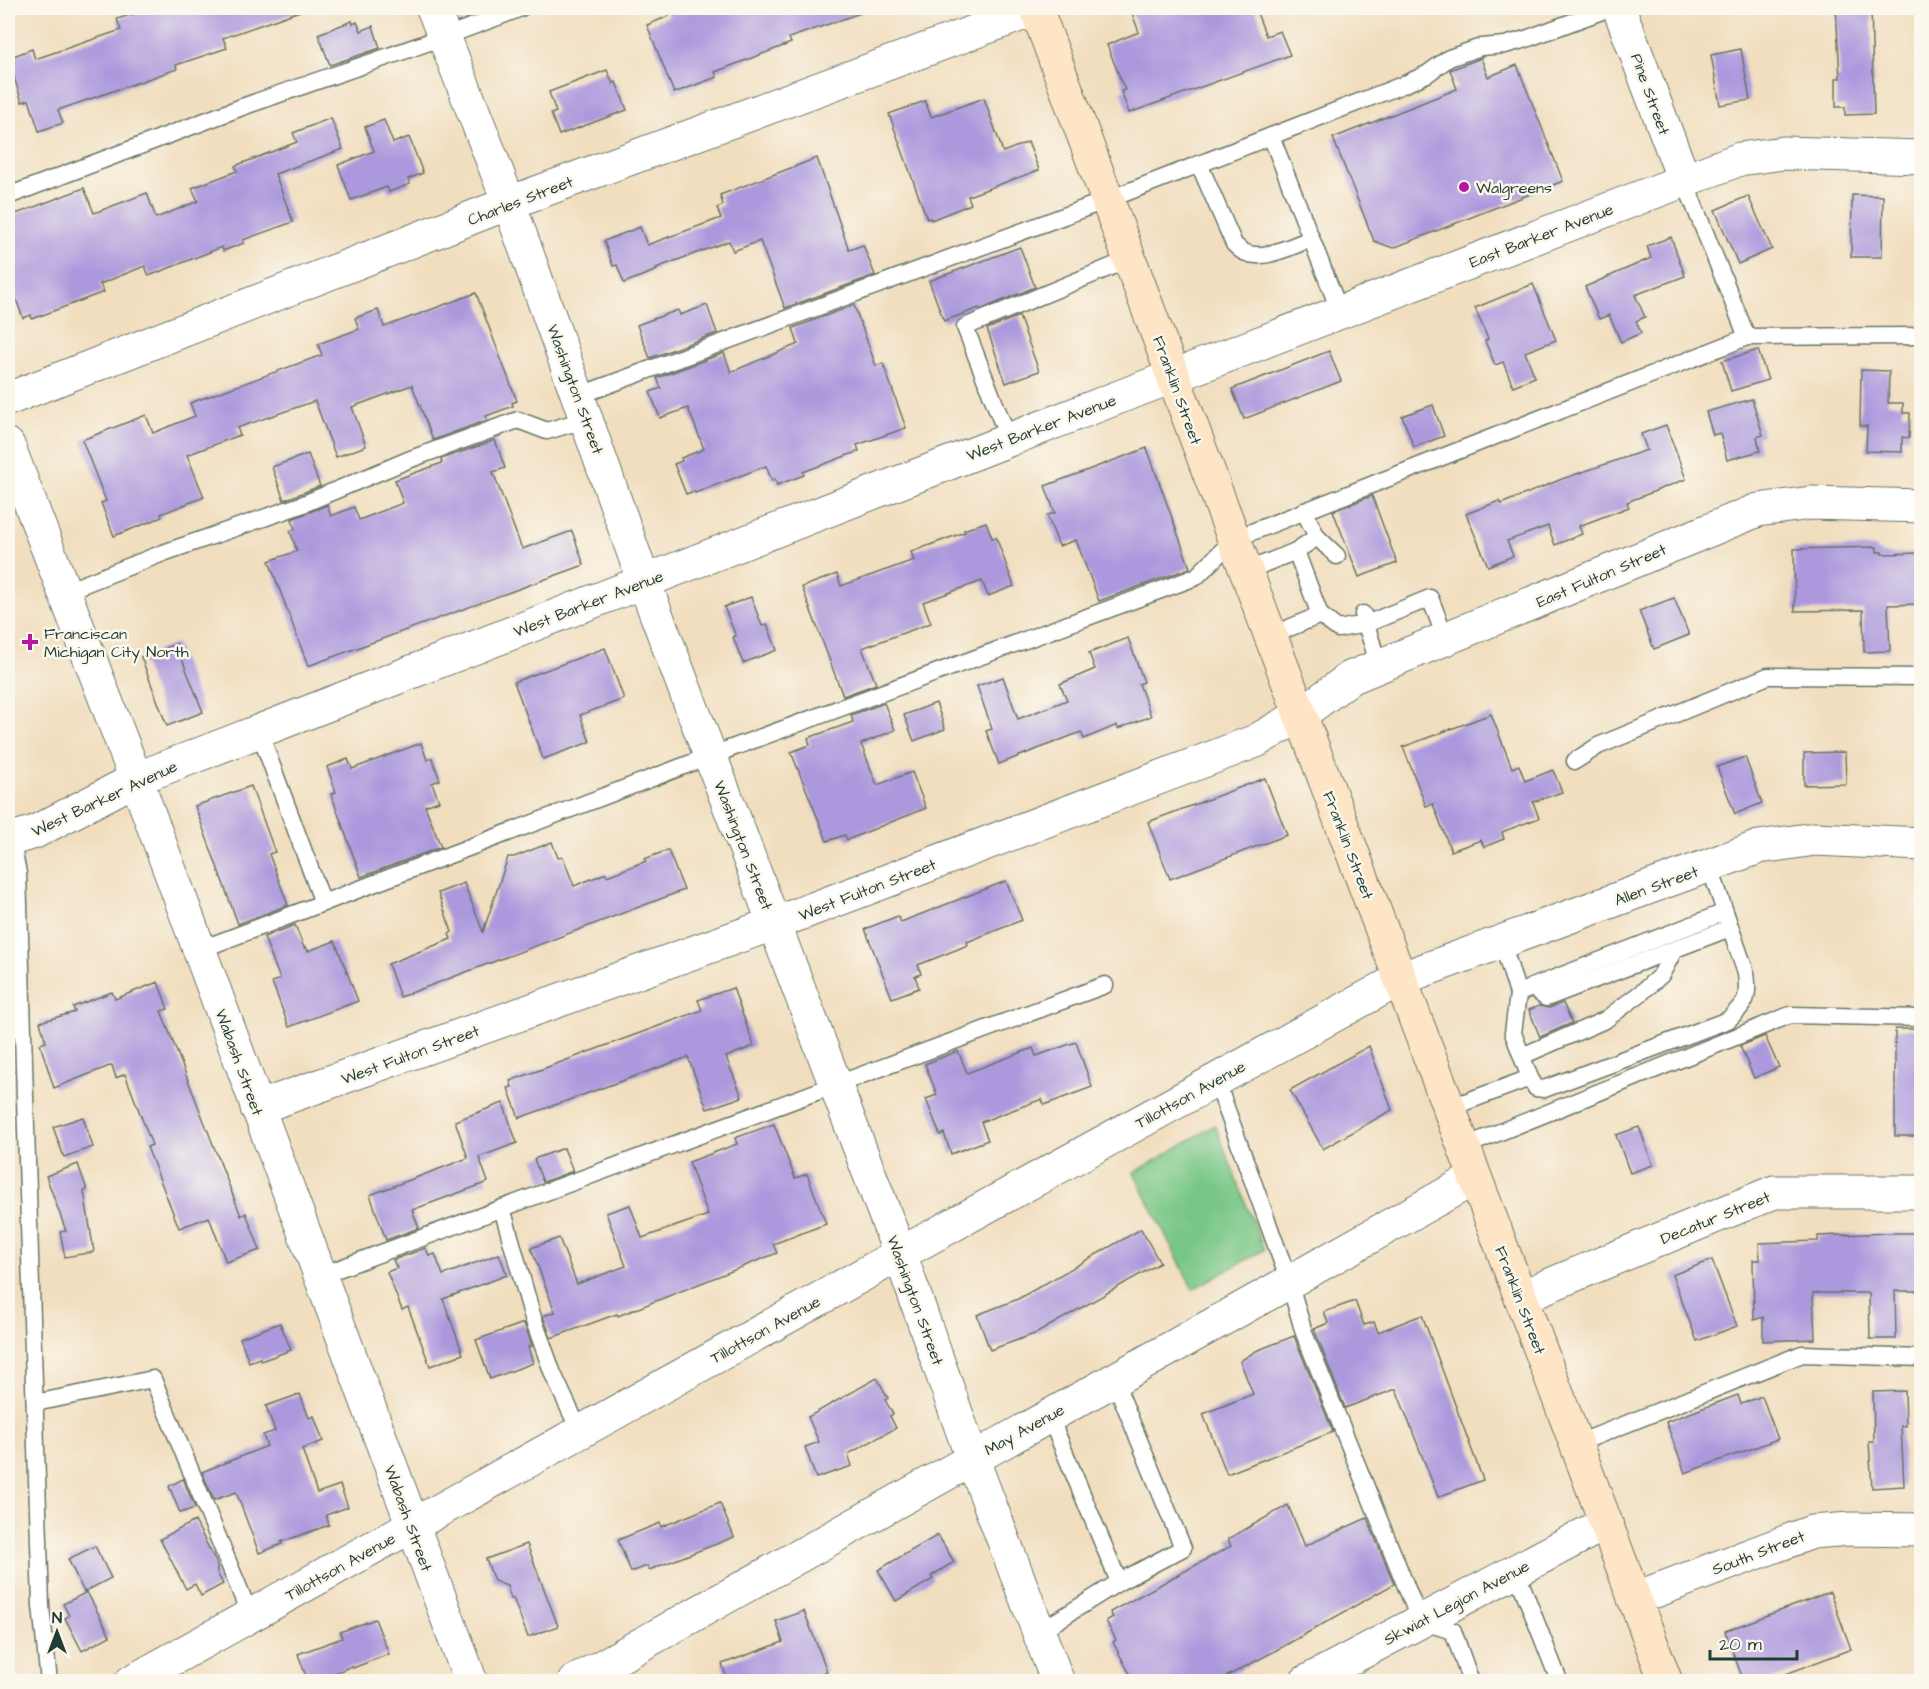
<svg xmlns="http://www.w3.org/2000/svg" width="1929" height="1689" font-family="'Architects Daughter',sans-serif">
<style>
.green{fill:#79c787;stroke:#4c825e;stroke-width:1.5}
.building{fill:#ac99dd}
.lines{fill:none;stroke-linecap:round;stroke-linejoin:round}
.service-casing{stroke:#687565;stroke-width:19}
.minor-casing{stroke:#687565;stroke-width:35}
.tertiary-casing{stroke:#687565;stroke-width:35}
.secondary-casing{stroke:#687565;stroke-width:35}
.service{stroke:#fff;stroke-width:16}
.minor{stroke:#fff;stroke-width:33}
.tertiary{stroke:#fff;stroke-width:33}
.secondary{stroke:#fde5c5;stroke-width:33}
.poi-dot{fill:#b5179e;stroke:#fbf7ec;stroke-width:2}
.labels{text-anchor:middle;stroke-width:5;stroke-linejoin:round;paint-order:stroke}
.street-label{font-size:16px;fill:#1f3d34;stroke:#fbf7ec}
.poi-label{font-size:16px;fill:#1f3d34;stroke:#fbf7ec;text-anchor:start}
</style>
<rect width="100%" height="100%" fill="#fbf7ec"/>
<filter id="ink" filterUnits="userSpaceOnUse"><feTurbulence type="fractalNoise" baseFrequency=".0167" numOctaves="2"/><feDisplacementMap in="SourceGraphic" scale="12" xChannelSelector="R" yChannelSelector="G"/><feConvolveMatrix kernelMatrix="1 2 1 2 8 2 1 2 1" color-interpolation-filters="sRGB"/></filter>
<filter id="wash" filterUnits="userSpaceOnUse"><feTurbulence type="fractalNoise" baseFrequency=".008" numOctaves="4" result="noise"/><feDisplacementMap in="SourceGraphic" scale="24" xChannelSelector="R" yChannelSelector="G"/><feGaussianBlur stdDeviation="1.35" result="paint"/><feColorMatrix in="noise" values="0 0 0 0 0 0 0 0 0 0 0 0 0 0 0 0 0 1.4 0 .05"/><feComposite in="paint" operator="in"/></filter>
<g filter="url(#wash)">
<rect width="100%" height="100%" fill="#f1debf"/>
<path class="green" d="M1215,1125L1264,1250L1193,1289L1134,1173Z"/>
<g id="blocks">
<g class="building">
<path d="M153,8H300V11L223,38L227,48L176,65L177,69L58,110L63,123L39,131L29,100L22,102L8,58L32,49L35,59L121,30L117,19Z"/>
<path d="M666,8H866V11L789,38L791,43L715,72L717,77L674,93L647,25L669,16Z"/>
<path d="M1130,8H1255L1266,36L1280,31L1290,55L1129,113L1121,91L1125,90L1107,45L1139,32Z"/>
<path d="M1836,8H1871L1874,114L1845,115V107H1836V78H1840Z"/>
<path d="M352,21L353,24L357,22L361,31L373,26L380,48L330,65L318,34Z"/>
<path d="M1741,49L1750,100L1720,105L1711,55Z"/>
<path d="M1481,58L1488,77L1517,65L1563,181L1393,248L1374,241L1333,138L1457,89L1450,70Z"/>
<path d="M607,70L613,84L616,82L627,110L559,135L551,114L556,112L549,92Z"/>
<path d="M984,98L1003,152L1028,142L1039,170L968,196L971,204L931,220L930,218L927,219L889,114L925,101L931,117Z"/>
<path d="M331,118L343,149L275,174L293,222L243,240L244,243L223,251L222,247L149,276L145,266L100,284L104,292L32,319L31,315L23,318L8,277V217L84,188L94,213L147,193L156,218L198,201L192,188L237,171L235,166L297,142L293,133Z"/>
<path d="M384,120L393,143L409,137L423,173L408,179L410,184L389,192L387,187L351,200L338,165L374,151L365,127Z"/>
<path d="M817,158L849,250L863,245L875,275L785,308L760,241L733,251L729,241L656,268L657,270L624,283L617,265L613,266L604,241L640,227L647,245L721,218L717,208L723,205L720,195Z"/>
<path d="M1852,195L1883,196L1882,257H1851Z"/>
<path d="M1748,196L1772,249L1738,264L1715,210Z"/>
<path d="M1671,237L1685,276L1635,295L1645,317L1636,321L1641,333L1621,342L1609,315L1599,319L1585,287L1651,258L1647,246Z"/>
<path d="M1020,247L1035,287L980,310L979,308L944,321L929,281Z"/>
<path d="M1533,284L1556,340L1525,352L1535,377L1513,386L1503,362L1495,365L1485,341L1488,339L1475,308Z"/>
<path d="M476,293L517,401L512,403L513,406L486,416L487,420L433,440L412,385L352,407L366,446L336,457L315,401L237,428L240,435L187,455L204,497L161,514L162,517L114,536L101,503L106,501L82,440L146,415L153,433L195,416L190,403L322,355L318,344L359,329L355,318L378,310L384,327Z"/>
<path d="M707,305L717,333L650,358L637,325L678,310L680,315Z"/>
<path d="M854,305L876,366L883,363L906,428L857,445L859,451L803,472L804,475L777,485L775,479L772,481L766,466L695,493L694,491L686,494L674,464L682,461L681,458L704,449L688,408L660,418L650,392L661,388L657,378L724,353L731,372L798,344L793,328Z"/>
<path d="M1019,316L1039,371L1006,383L987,329Z"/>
<path d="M1758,350L1768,380L1731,391L1722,361Z"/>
<path d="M1329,351L1341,381L1244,419L1232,389Z"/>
<path d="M1861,370L1889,371L1888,403H1903V413H1910L1909,438L1902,437V452L1866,451L1867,426H1860Z"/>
<path d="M1752,399L1763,435L1757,437L1760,451L1727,460L1720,433L1713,435L1706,412Z"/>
<path d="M1433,405L1444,436L1414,447L1402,416Z"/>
<path d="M1666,425L1686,479L1627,502L1629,507L1579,526L1582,534L1555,545L1548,526L1507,541L1513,556L1488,566L1466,514L1499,501L1501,504L1562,479L1647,450L1641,434Z"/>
<path d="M495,440L505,468L493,472L522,549L572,531L584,565L308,666L269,561L297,551L290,531L295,529L292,519L327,505L331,516L354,507L359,520L403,503L395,480L442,463L441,459Z"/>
<path d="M1147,448L1190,568L1099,601L1076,540L1059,546L1047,515L1055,513L1045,486Z"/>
<path d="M308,454L320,486L284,500L272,467Z"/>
<path d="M1372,496L1397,563L1359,577L1333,511Z"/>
<path d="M986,522L992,538L996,537L1014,586L988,596L982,581L923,602L931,623L862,648L876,684L843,696L802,587L837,574L841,586L914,560L911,552L965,532L964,530Z"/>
<path d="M1877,547V552H1882V554L1922,553V604L1888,605L1890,651L1864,652L1863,610L1795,611L1794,549Z"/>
<path d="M751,597L762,626L767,624L777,650L743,663L733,637L736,636L724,607Z"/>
<path d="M1674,598L1689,635L1654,649L1639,611Z"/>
<path d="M1128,638L1144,682L1139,684L1151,716L1118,729L1117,725L1084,739L1081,732L999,764L986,731L992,729L977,686L1003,677L1018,719L1067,700L1060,684L1095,669L1089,653Z"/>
<path d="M176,644L203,712L167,726L141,657Z"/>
<path d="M605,648L624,699L580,715L590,742L543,759L514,682Z"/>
<path d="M884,703L895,730L861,744L877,785L912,772L926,808L847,840L845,835L827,841L791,752L810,745L808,738L853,722L851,715Z"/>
<path d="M936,703L945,729L914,741L904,715Z"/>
<path d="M1491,714L1512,768L1519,765L1525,781L1553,770L1562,792L1533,802L1539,818L1502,832L1504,839L1484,847L1481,840L1451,851L1433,804L1426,806L1403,747Z"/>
<path d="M421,743L427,760L432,758L440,780L432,783L439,801L425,806L441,847L361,877L331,794L336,792L327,767L348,759L352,769Z"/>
<path d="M1845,752L1846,784L1804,785V753Z"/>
<path d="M1745,757L1762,803L1735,814L1717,767Z"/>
<path d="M1265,778L1287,835L1170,879L1148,822Z"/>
<path d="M251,786L275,852L269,854L288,905L238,924L195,806Z"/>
<path d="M552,842L558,858L563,857L574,886L606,873L607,876L646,861L645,859L668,850L684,890L400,997L388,964L451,939L449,934L452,932L438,893L464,883L483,932L508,857H514Z"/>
<path d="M1006,881L1022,920L967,942L968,945L918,965L921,974L915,976L919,988L892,998L865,929L898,916L901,922Z"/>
<path d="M295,925L304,948L306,947L308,951L335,941L358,1001L289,1027L272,982L280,979L264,937Z"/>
<path d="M158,982L168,1009L161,1011L241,1216L246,1213L260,1250L226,1262L209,1217L179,1228L147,1147L152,1145L125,1074L116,1078L112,1065L54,1088L40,1044L46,1042L40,1022L75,1012L73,1007L112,992L115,999Z"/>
<path d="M733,988L754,1046L726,1057L742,1097L707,1109L688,1057L519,1118L508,1088L512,1087L510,1081L702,1010L698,1000Z"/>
<path d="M1563,1003L1572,1023L1540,1037L1529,1010L1539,1006L1549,1008Z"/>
<rect x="1895" y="1029" width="27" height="107"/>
<path d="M1765,1036L1779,1067L1754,1078L1740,1046Z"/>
<path d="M1076,1042L1092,1087L1044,1105L1042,1099L981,1122L988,1140L951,1154L944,1133L940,1135L926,1099L937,1095L925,1064L958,1051L967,1073L1033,1048L1036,1056Z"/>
<path d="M1369,1046L1392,1110L1323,1149L1290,1090Z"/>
<path d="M503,1103L517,1143L479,1157L488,1182L412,1210L419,1228L386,1240L370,1195L468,1158L455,1121Z"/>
<path d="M83,1117L93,1147L64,1157L53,1127Z"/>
<path d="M774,1124L795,1178L807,1174L826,1224L773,1244L777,1253L618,1316L617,1314L551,1338L543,1316L555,1312L531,1248L559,1238L577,1284L626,1266L606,1213L630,1205L642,1238L708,1215L689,1162L737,1144L735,1138Z"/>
<path d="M1639,1127L1653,1165L1630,1173L1616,1135Z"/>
<path d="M564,1148L573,1171L543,1182L534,1159Z"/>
<path d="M78,1164L87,1190L84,1191L94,1252L65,1257L60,1232L66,1231L46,1176Z"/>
<path d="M1141,1229L1160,1263L1037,1333L990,1350L977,1315L1018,1299Z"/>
<path d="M1889,1233H1922V1291H1895L1896,1339H1870L1869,1293H1813L1815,1339L1763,1341V1317L1754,1320L1753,1260H1760L1759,1243L1818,1241V1236Z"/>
<path d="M426,1248L429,1256L435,1254L443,1275L499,1254L507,1275L443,1299L463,1354L430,1366L408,1307L402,1310L387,1272L397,1268L393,1260Z"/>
<path d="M1712,1260L1737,1326L1697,1341L1672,1275Z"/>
<path d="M1355,1301L1364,1325L1374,1322L1378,1332L1422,1315L1483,1480L1438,1497L1396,1389L1345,1408L1314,1329L1328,1323L1324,1312Z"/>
<path d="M280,1323L291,1350L261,1361L260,1358L249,1362L240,1338Z"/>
<path d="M524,1323L532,1346L528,1347L533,1363L490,1379L476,1340Z"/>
<path d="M1294,1336L1333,1432L1227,1474L1203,1414L1253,1394L1240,1361L1256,1351Z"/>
<path d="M877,1378L888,1398L885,1400L893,1414L890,1416L896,1428L848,1454L852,1466L816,1478L805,1447L819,1442L808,1417Z"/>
<path d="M1905,1391L1906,1426H1901L1904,1486L1872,1488L1869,1442H1874L1873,1392Z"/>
<path d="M300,1394L309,1418L314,1416L323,1441L302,1449L317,1493L340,1485L348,1507L326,1515L329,1525L281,1542L282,1544L259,1553L236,1492L214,1500L202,1472L267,1446L263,1435L275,1431L266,1406Z"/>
<path d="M1738,1395L1741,1404L1762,1396L1778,1439L1685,1473L1666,1422Z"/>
<path d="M183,1479L195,1508L180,1513L169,1486Z"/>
<path d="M720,1503L734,1537L649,1570L647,1566L631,1572L618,1540L660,1523L661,1527Z"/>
<path d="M1288,1505L1305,1546L1367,1518L1394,1584L1275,1651L1216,1682H1134L1113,1642L1116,1640L1106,1621L1113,1617L1110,1612L1231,1546L1228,1539Z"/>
<path d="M195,1521L217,1564V1573L223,1584L201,1596L195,1584L186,1589L160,1539Z"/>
<path d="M938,1535L954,1562L931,1576L933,1579L896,1601L878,1570Z"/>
<path d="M527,1544L558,1626L528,1637L513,1598L511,1599L507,1586L494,1581L486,1559Z"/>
<path d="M95,1546L111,1578L84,1592L68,1559Z"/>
<path d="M87,1592L110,1636L82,1651L65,1618L69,1616L63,1604Z"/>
<path d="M1830,1592L1851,1649L1765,1682H1744L1725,1631Z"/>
<path d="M804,1611L827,1671L798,1682H728L722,1664L783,1642L776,1621Z"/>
<path d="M375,1619L389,1654L353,1668L352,1666L313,1682H308L298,1654L342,1638L340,1632Z"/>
</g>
</g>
</g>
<g filter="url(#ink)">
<use href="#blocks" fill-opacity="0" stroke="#687565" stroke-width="1.5"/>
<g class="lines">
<g class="service-casing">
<g id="service">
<path d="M1271,136L1340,312"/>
<path d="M1199,164L1234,244C1254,268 1287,247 1311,239"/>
<path d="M1684,180L1747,337"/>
<path d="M8,196C86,167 164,136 242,107C335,74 429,44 521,8"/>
<path d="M578,396L1107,200L1405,84L1427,74L1449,58L1481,47L1505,45L1526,39L1610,8"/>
<path d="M1009,440L965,327L1130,259"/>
<path d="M1304,511L1317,537L1337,556"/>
<path d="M1296,551L1320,615"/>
<path d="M1246,571L1296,551L1317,537"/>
<path d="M64,592L163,553L301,505L408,460L518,420L547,431L587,419"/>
<path d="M1270,636L1320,615L1338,629L1366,624L1363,614"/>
<path d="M1379,666L1366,624L1430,598L1446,639"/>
<path d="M259,731L323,903"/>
<path d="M1575,761L1598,746L1768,676L1922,677"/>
<path d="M11,838L18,873L41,1606L49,1682"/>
<path d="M1502,942L1518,994L1513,1033L1530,1078L1536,1088L1544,1089L1728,1020C1747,1001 1749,1000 1746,973L1709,865"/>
<path d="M199,950L710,756L1196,577L1234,539L1747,337L1922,336"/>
<path d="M1532,987L1546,998L1730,928"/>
<path d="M1518,994L1532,987L1725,912"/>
<path d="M1522,1056L1605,1020L1642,992L1661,975L1674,950"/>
<path d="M1216,1080L1289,1281L1304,1333L1420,1621L1453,1631L1471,1682"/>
<path d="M1449,1108L1530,1078"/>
<path d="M1463,1147L1790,1015L1922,1018"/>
<path d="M502,1208L533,1318L553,1374L580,1432"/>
<path d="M319,1276L1105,985"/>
<path d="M35,1403L153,1379L250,1615"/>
<path d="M1049,1415L1119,1582"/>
<path d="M1576,1444L1802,1354L1922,1358"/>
<path d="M1516,1571L1558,1678"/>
<path d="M1039,1632L1119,1582L1183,1548L1114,1379"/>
</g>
</g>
<g class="minor-casing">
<g id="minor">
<path d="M433,8L509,203L644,582L900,1254L972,1458L1058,1682"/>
<path d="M1619,8L1684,180"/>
<path d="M8,399L509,203L1036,9"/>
<path d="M8,445L136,779L471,1682"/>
<path d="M257,1108L773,924L1256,741L1300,715L1350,678L1758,510L1811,503L1922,506"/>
<path d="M1521,1297L1774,1192H1922"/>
<path d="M1634,1599L1812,1532L1850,1529L1922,1530"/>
<path d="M131,1682L900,1254L1400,979L1759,847L1815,839L1922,844"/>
<path d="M574,1682L1475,1178"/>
<path d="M1306,1682L1606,1523"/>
</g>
</g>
<g class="tertiary-casing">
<path id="tertiary" d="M8,840L35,832L136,779L1127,394L1740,159L1783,153L1922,157"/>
</g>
<g class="secondary-casing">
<path id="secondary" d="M1036,8L1217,494L1666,1682"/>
</g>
<use href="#service" class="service"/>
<use href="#minor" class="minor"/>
<use href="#tertiary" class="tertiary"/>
<use href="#secondary" class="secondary"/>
</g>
</g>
<g class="poi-dot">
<circle cx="1464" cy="187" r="6"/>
<path d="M27 633h6v6h6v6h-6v6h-6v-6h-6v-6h6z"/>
</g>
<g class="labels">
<g class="street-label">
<text transform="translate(1651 94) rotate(70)" y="6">Pine Street</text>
<text transform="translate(520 200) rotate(-21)" y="6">Charles Street</text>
<text transform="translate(1541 235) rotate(-21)" y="6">East Barker Avenue</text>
<text transform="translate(576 389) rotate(70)" y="6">Washington Street</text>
<text transform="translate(1178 390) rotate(70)" y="6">Franklin Street</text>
<text transform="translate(1041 427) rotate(-21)" y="6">West Barker Avenue</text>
<text transform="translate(1601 575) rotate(-23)" y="6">East Fulton Street</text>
<text transform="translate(588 603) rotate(-21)" y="6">West Barker Avenue</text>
<text transform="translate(104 798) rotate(-25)" y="6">West Barker Avenue</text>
<text transform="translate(744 845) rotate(69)" y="6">Washington Street</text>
<text transform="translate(1349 845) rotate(69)" y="6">Franklin Street</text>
<text transform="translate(1656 885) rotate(-20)" y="6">Allen Street</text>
<text transform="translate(867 889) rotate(-21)" y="6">West Fulton Street</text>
<text transform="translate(410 1054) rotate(-20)" y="6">West Fulton Street</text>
<text transform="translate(240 1062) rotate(70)" y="6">Wabash Street</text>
<text transform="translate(1190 1094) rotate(-29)" y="6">Tillottson Avenue</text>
<text transform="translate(1715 1217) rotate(-22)" y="6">Decatur Street</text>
<text transform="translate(916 1300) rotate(70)" y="6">Washington Street</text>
<text transform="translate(1521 1300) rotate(69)" y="6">Franklin Street</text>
<text transform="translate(765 1329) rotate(-29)" y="6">Tillottson Avenue</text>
<text transform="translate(1024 1429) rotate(-29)" y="6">May Avenue</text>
<text transform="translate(409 1518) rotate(70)" y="6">Wabash Street</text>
<text transform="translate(1758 1552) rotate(-21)" y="6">South Street</text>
<text transform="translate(340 1566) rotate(-29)" y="6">Tillottson Avenue</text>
<text transform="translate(1456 1602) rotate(-28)" y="6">Skwiat Legion Avenue</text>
</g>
<g class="poi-label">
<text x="1476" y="193">Walgreens</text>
<text x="44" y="639">Franciscan<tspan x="44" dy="18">Michigan City North</tspan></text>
</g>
</g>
<rect width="1929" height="1689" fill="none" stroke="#fbf7ec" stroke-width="30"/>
<g transform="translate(57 1632)" stroke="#fbf7ec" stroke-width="4.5" paint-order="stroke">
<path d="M0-4.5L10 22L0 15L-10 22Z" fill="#1f3d34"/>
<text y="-9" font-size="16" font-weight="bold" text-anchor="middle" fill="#1f3d34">N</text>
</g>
<path d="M1710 1650v9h87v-9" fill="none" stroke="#1f3d34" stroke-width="3"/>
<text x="1719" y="1650" font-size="18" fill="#1f3d34" stroke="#fbf7ec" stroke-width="4.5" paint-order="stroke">20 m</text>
</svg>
